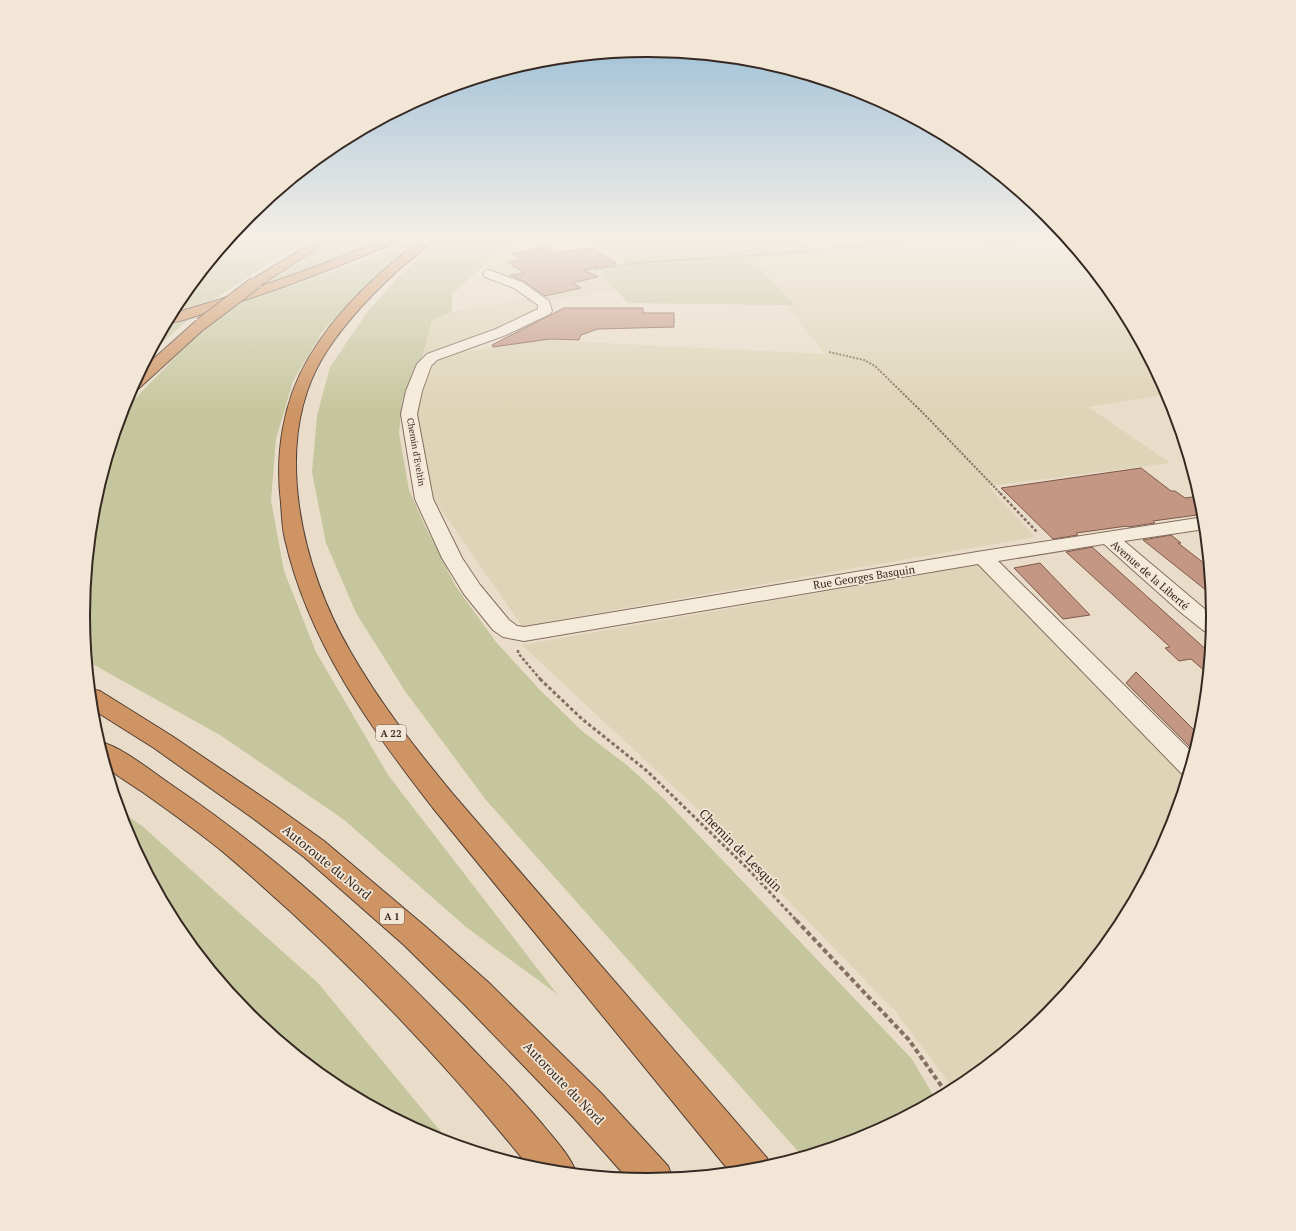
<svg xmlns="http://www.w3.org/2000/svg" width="1296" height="1231" font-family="'PT Serif',serif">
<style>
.farmland{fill:#ded4b7}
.green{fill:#c6c69e}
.building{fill:#c39783;stroke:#805848}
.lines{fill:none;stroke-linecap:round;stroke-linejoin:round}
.minor-casing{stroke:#846f60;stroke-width:2}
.highway-casing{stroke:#523e33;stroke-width:2}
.path-far4{stroke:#846f60;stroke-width:1.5;stroke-dasharray:1.5 1;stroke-linecap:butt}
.path-far3{stroke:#846f60;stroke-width:2;stroke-dasharray:2 1.5;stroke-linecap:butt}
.path-far2{stroke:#846f60;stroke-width:2.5;stroke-dasharray:3 2;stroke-linecap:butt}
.path-far1{stroke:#846f60;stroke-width:3;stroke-dasharray:3.5 2.5;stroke-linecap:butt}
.path{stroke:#846f60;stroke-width:4;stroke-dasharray:5 3;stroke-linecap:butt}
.minor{fill:#f5ebdb;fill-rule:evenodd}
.highway{fill:#ce9464;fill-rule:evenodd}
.highway-bridge-casing{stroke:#523e33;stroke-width:14;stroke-linecap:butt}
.highway-bridge{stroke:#ce9464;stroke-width:12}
.labels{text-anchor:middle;stroke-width:3.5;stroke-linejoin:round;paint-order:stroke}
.far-street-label{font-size:9px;fill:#362921;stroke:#f2e7d7}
.shield{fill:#f2e7d7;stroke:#6e6258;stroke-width:1}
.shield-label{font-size:10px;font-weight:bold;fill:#362921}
.street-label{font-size:11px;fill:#362921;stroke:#f2e7d7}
.near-street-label{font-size:13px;fill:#362921;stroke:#f2e7d7}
.rim{fill:none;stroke:#362921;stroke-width:2}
</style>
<rect width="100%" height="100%" fill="#e9dcc9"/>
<g class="farmland">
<path d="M513,239H589L627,262L602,272L616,290L549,301L482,267Z"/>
<path d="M798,239H1067L1118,302L1168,394L1088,407L1170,463L988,486L1035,537L522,626L434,499L410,405L430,361L453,353L545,340L825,354L786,305L793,304L751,260L815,252Z"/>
<path d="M530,298L537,306L532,313L480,335L423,355L432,320L452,312Z"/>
<path d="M982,564L1188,774L1170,832L1118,930L1048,1016L962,1086L954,1090L896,1012L722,832L522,645Z"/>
</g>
<g class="green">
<path d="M229,239H314L273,261L213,300L172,312L178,301Z"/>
<path d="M334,239H385L305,271L256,289Z"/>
<path d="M410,239H419L407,247L377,275L322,332L293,381L276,439L271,500L284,571L316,652L388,775L557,994L466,927L343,819L220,735L87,661L83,615L93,505L121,413L195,337L234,305L360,262Z"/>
<path d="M441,239H513L452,294V312L432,320L423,355L402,401L399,433L409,490L424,524L455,585L496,642L539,689L582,731L628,766L664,799L912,1059L936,1100L864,1138L803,1157L486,800L405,691L356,613L326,543L312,472L317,416L330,367L368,311L404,271Z"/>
<path d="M589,239H798L816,253L752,260L794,305L628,303L600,273L627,262Z"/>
<path d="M188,320L149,354L164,327Z"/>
<path d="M119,810L142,826L318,983L451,1144L431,1138L334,1086L248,1015L178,929L125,832Z"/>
</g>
<g class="building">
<path d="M545,247L557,253L591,248L616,263L613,264L615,265L584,270L598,277L572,283L581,288L545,296L523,281L510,275L524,273L508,262L521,260L511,254Z"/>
<path d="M564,308H643V313H674V327L598,329L581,335L579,340L550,339L493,347L492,345Z"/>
<path d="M1141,468L1171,491H1175L1185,498L1200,496L1204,514L1153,521L1155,523L1128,527L1127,526L1076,533L1078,535L1053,539L1001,488Z"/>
<path d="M1171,535L1181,543H1178L1209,567L1212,595L1143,540Z"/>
<path d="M1092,547L1210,653L1208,674L1191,659L1179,661L1165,648L1170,647L1066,552Z"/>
<path d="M1040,563L1090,615L1063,619L1014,568Z"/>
<path d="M1136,672L1200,736L1195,752L1126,683Z"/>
</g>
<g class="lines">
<g class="minor-casing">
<path id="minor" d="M489,270L522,282L549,301L552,311L550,314L506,335L437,360L431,366L422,391L417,414L433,499L462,558L480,585L509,620L517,626L524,627L983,551L1204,517L1205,529L1124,541L1213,616L1212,633L1204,631L1179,611L1104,544L998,561L1194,754L1188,775L1181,773L978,564L524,641L503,637L493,630L464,594L442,558L415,499L401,414L406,391L417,364L427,354L496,329L538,309V305L514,288L485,277L483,274L485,271Z"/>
</g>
<g class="highway-casing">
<g id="highway">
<path d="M318,239H331L259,286H251L249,283L251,280Z"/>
<path d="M385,239H400L398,241C339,267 278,290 217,309C203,313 181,323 166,323L171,314C244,293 315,269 385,239Z"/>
<path d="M421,239H434C424,251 408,261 397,271C369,297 343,324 323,357C271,444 302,569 350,651C379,702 415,748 452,793L767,1158L771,1166L758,1170L731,1173L433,808C370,727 308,641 285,539C282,528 282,515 281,503C275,454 283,402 308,359C336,311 378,273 421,239Z"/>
<path d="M201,320L206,321L208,324L206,327L137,390L130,391L141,370L196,321Z"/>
<path d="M90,689L100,691L172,736L274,805L324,841L426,927L488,982L600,1092L668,1166L673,1179L648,1181L628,1179L574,1118L464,1004L404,945L304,857L254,819L154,748L92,709Z"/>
<path d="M101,742C124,748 152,772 173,786C289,864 391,963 488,1065C507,1084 525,1104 543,1125C555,1140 569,1154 576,1172L575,1174L537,1170L530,1168C438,1053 334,946 222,851C196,830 168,810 141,791C134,786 109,771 106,766C102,760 101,750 98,743Z"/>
</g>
</g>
<g class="path-far4">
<path d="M971,239L1002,242L1033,239"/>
<path d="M595,270L634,263L774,254L921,239"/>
</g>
<path class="path-far3" d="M829,352L864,360L875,366L926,416L1001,494"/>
<g class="path-far2">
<path d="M1000,493L1037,532"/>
<path d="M518,650V653L541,680"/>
</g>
<path class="path-far1" d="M540,679L582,719L647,771L748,869L797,921"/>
<path class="path" d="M796,920L909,1040L947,1094"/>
<use href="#minor" class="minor"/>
<use href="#highway" class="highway"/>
<g class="highway-bridge-casing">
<path id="highway-bridge" d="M201,324L255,283"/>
</g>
<use href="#highway-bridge" class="highway-bridge"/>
</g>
<linearGradient id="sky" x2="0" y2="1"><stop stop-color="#8fb8d4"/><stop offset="0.58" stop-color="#f5efe7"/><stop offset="1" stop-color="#f5efe7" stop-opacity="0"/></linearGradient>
<rect width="1296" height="411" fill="url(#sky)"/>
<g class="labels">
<g class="far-street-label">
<text transform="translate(416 452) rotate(80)" y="3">Chemin d'Eveltin</text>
</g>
<g class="shield">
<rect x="376" y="725" width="30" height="16" rx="3"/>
<rect x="380" y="908" width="24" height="16" rx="3"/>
</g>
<g class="shield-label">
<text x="391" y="737">A 22</text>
<text x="392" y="920">A 1</text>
</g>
<g class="street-label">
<text transform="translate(1150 575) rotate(41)" y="4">Avenue de la Liberté</text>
<text transform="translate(864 577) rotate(-9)" y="4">Rue Georges Basquin</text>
</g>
<g class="near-street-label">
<text transform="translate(741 850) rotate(45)" y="5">Chemin de Lesquin</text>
<text transform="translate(327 862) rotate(39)" y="5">Autoroute du Nord</text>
<text transform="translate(564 1083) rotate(46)" y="5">Autoroute du Nord</text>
</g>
</g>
<path d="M0 0H1296V1231H0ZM90 615a558 558 0 1 1 1116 0a558 558 0 1 1-1116 0Z" fill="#f2e7d7" fill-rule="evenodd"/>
<path class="rim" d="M90 615a558 558 0 1 1 1116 0a558 558 0 1 1-1116 0Z"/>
</svg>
